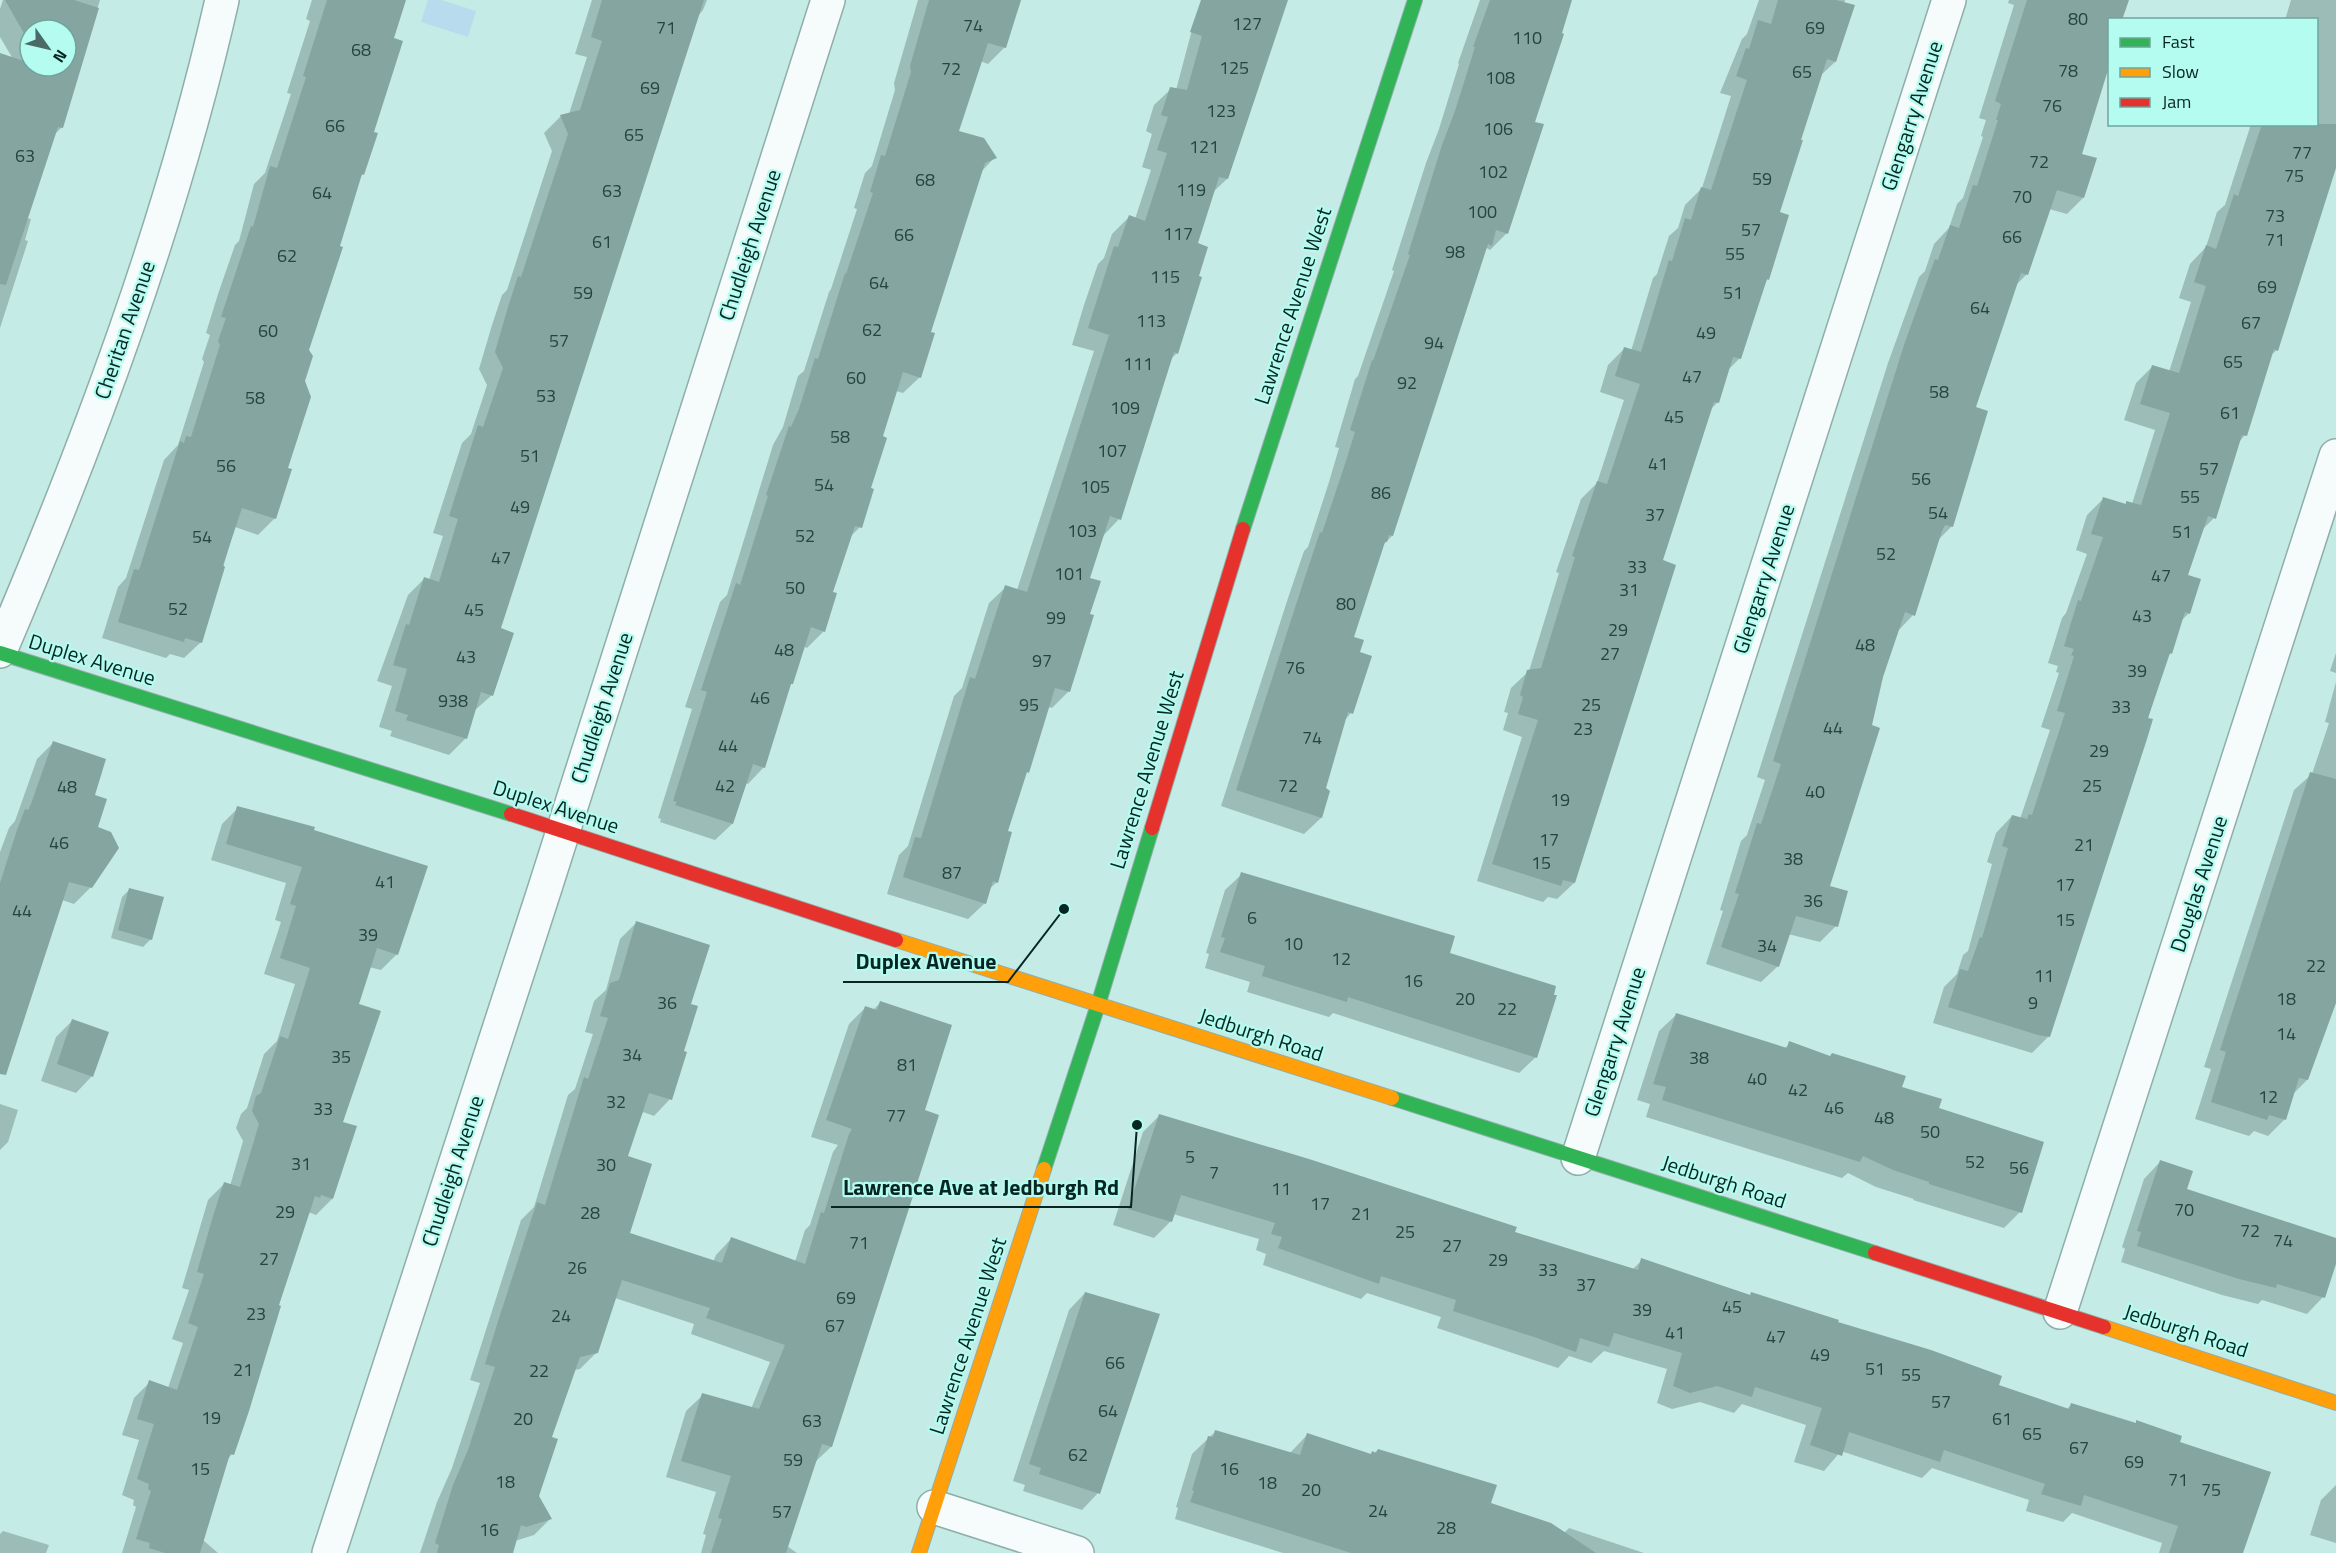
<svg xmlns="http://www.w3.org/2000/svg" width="2336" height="1553" font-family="'Titillium Web',sans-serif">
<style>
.water{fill:#b8dced}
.shadow{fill:#0003;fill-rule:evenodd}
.building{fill:#85a5a0}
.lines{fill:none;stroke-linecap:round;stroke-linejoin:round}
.street-casing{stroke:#8faeaa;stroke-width:36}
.fast-casing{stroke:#8faeaa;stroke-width:16}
.slow-casing{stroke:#8faeaa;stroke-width:16}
.jam-casing{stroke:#8faeaa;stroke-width:16}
.street{stroke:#f6fcfb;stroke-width:33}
.fast{stroke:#30b455;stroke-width:14}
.slow{stroke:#ff9f0a;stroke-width:14}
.jam{stroke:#e5322d;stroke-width:14}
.labels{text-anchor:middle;stroke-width:4.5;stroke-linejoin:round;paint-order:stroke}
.number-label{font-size:18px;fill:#264541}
.street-label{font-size:21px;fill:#072521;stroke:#b4fbf0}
.leader{fill:none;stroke:#072521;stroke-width:2}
.callout-dot{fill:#072521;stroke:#b4fbf0;stroke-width:2}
.callout-label{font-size:22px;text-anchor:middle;font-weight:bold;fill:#072521;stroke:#b4fbf0;stroke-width:4.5;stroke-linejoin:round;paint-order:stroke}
</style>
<rect width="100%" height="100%" fill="#c4ebe5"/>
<path class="water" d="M428,0H441L476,11L468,37L421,22Z"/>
<g class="shadow">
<path d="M3,0H100L62,127L54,135L27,218L31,219L25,240L28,241L0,328V55L13,59L0,37V9ZM30,30H66V66H30Z"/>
<path d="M312,0H404L392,39L363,174L359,178L308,351L304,381L275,518L258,535L235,527L201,642L184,658L170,654L166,658L102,638L118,587L126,578L164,460L178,445L204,362L202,359L210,335L206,333L218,294L235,245L239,241L254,184L265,173L291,94L287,93L310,21L306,19Z"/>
<path d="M592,0H707L703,10L697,17L499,629L492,695L474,711L466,738L449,755L390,736L392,731L379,727L392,686L377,681L408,595L424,579L429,580L443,536L433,533L462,443L471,434L487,385L479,369L492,325L502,295L507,290L552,151L544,133L561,116L569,114L587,57L575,54Z"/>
<path d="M918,0H1021L1005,47L988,64L980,61L957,132L995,157L981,172L929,333L920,377L903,393L896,391L881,437L860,527L850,537L832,593L824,631L807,648L803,646L792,683L788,687L764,767L748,784L745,783L732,824L715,840L660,822L661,819L658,818L692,709L685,707L720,602L727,595L773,445L783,427L798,376L804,371L829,292L831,289L857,209L854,208L865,173L872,166L895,90L894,83Z"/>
<path d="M1205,0H1285L1227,179L1212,193L1196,244L1177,353L1170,360L1119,519L1103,536L1088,579V615L1092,616L1068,692L1052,708L1048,707L1006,832L997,882L988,890L985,903L968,919L887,894L899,855L908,846L954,696L962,688L989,603L1006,587L1017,590L1094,351L1072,345L1084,305L1098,264L1104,258L1112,234L1129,217L1135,219L1151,170L1142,167L1152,134L1146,131L1154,105L1171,89L1176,90L1193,26Z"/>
<path d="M1480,0H1571L1533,123L1507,233L1490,250L1487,248L1484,251L1392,536L1382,546L1352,638L1358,653L1351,713L1344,721L1325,788L1328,791L1321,818L1304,834L1221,806L1288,598L1304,551L1308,547L1329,482L1339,448L1335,447L1355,379L1358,376L1394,271L1392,270L1426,163L1439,129L1459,64L1458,63Z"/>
<path d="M1759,0H1845L1835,62L1820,76L1778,213L1768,279L1764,283L1740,358L1727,371L1718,402L1710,410L1662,561L1674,565L1574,883L1557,899L1548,897L1543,902L1477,881L1522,737L1503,730L1508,713L1504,712L1511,688L1529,671L1559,573L1556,572L1581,499L1597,483L1624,400L1600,392L1608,365L1625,348L1631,351L1653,278L1657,274L1669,236L1678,228L1685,205L1702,188L1731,96L1720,93L1742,39L1747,34Z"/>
<path d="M2009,0H2128L2110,20V59L2080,154L2083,198L2067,214L2049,209L2026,275L2016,285L1974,408L1952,526L1938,540L1913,615L1897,632L1881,677L1828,887L1836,926L1820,942L1788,934L1778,966L1761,982L1706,964L1723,911L1720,910L1741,841L1747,835L1765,780L1757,777L1888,363L1919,277L1925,271L1934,244L1949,228L1957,204L1963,198L1983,137L1981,136L1986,120L1979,118L2014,5L2008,3Z"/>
<path d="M2291,0H2336V164L2277,350L2271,355L2245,435L2239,442L2214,518L2202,530L2187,576L2189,613L2180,622L2171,653L2167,657L2049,1036L2032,1053L1933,1023L1944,987L1957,974L1963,955L1968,951L1992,864L1987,862L1996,833L2012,816L2020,819L2050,730L2041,727L2059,673L2056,672L2058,666L2048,663L2062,618L2066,613L2087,554L2076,550L2087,515L2104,498L2124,505L2127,502L2132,504L2155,430L2124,420L2136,383L2153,366L2169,372L2191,302L2179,298L2190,264L2206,247L2217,212L2225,205L2251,124H2316V20H2285Z"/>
<path d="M2336,653V673L2330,671Z"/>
<path d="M2336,682V1001L2307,1080L2292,1095L2284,1120L2268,1136L2254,1131L2249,1136L2195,1119L2211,1069L2204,1067L2294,790L2312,774L2329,723L2325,722Z"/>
<path d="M54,742L93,796L96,828L91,887L74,904L62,900L0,1038V852L9,828L15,821L37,759Z"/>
<path d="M238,808L312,831L397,954L381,970L369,967L357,1005L332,1199L316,1215L308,1212L232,1454L227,1460L203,1540L218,1553H122L136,1507L133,1505L134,1500L122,1495L139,1440L122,1435L134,1398L150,1382L168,1388L183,1343L172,1339L189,1290L182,1288L198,1234L208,1200L224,1184L230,1186L243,1141L236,1128L241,1114L247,1108L264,1054L277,1041L295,984L264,974L281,922L275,920L286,883L211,860L222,824Z"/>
<path d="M1242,874L1448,954L1536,1057L1519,1073L1333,1013L1329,1017L1247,992L1250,982L1205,968L1209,954L1206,953L1225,890Z"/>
<path d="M130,889L151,939L143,947L111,938L122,897Z"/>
<path d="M637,922L689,1005L670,1099L654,1116L643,1112L626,1157L628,1234L713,1262L716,1255L732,1238L795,1262L805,1230L810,1225L833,1152L838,1145L811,1137L849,1024L865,1008L873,1010L880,1003L923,1111L831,1447L814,1463L787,1546L797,1553H701L706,1535L703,1534L716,1492L666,1477L686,1411L703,1395L751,1409L770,1362L691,1334L694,1324L615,1298L597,1352L580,1369L574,1370L550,1438L538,1497L551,1518L534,1535L515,1541L511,1553H420L437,1502L452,1468L480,1383L470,1380L521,1220L534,1207L568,1095L575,1089L593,1034L585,1032L594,1001L606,990L620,939Z"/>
<path d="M1676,1015L1784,1049L1790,1043L1900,1088L1937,1108L2020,1212L2004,1228L1913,1200L1914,1199L1876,1187L1848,1173L1842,1178L1646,1117L1650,1104L1637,1100L1659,1031Z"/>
<path d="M72,1021L92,1076L76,1093L41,1081L56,1037Z"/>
<path d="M0,1104L18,1110L8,1142L0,1150Z"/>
<path d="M1160,1115L1513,1233L1632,1270L1642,1260L1836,1323L1997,1386L2066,1410L2071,1405L2135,1424L2137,1422L2178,1443L2242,1553H2159L2162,1543L2072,1513L2063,1522L2026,1511L2029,1500L1932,1468L1922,1478L1841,1451L1824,1471L1794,1462L1806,1425L1742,1404L1734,1413L1700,1402L1672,1409L1657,1403L1667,1369L1604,1351L1591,1363L1569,1356L1558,1368L1437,1328L1441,1317L1367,1293L1361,1299L1263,1265L1266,1254L1256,1250L1259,1239L1173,1214L1170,1222L1154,1238L1113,1225L1143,1132Z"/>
<path d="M2160,1162L2185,1190L2336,1239V1259L2323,1297L2307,1314L2262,1300L2258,1304L2222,1295L2121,1262L2125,1249L2122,1247L2144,1179Z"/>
<path d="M1085,1293L1098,1493L1082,1510L1023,1491L1025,1485L1013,1481L1069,1310Z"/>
<path d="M1215,1432L1290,1453L1307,1435L1370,1456L1378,1450L1490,1504L1564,1533L1569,1528L1644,1553H1283L1175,1519L1178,1508L1176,1507L1192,1454Z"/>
<path d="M2336,1485V1543L2310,1535L2321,1500Z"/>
<path d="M3,1531L49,1545L46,1553H0V1534Z"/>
</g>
<g class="building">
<path d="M5,0H74L99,8L63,128L58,127L6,285L0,284V53L30,63V66H66V30H30V44Z"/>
<path d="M327,0H406L394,38L403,41L374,132L378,133L364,175L362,174L340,246L343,247L309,350L313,356L305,381L311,397L288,468L292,469L276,519L242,508L223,565L225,567L202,643L185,638L184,642L118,622L134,569L139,570L180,441L184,443L186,436L191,437L220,345L218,341L226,318L221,317L251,226L253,227L270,166L277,168L306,77L303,76Z"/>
<path d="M602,0H704L501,628L514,633L493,696L481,692L467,739L406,720L408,715L395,711L407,669L393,665L406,624L409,625L424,577L439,582L458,519L449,516L478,425L483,427L503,368L495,352L508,307L518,276L521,277L568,134L560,115L580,110L602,41L591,37Z"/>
<path d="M929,0H1021L1006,48L988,43L959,131L984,138L997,158L985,163L931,332L935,333L921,378L903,372L883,436L887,438L871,488L874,489L862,528L855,526L833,592L837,593L825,632L811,627L793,684H791L765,768L753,764L733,824L675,805L677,802L673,801L707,692L701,690L736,583L740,585L768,496L766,495L789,426L791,427L799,409L815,358L818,359L845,273L846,274L873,193L870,192L881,155L885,156L911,72L910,66Z"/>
<path d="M1201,0H1288L1228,179L1219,177L1198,243L1208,247L1199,276L1202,277L1178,354L1174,352L1121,520L1110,516L1090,578L1101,581L1090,614L1094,615L1070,692L1055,688L1029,773L1027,772L1008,831L1012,832L998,883L993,881L986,904L903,877L915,837L921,838L970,677L975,679L1005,585L1027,592L1109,335L1088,328L1114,246L1118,247L1129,215L1145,221L1167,153L1157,150L1168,117L1161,115L1170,87L1187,90L1202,36L1190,32Z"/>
<path d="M1490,0H1572L1562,33L1564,34L1535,122L1544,124L1508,234L1496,230L1492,246L1488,244L1393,536L1389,535L1387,542H1385L1354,637L1364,640L1360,652L1372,656L1353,714L1348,712L1326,788L1330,791L1322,818L1236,790L1304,580L1320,532L1322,533L1345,464L1355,432L1350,430L1372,360L1373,361L1410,255L1408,254L1442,145L1455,111L1475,47H1473Z"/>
<path d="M1778,0H1836L1855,5L1836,62L1827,59L1801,140H1803L1780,212L1789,215L1769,280L1767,279L1741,359L1733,357L1719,403L1714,402L1663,560L1676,565L1575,883L1563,880L1561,886L1492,864L1538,720L1518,714L1523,697L1520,695L1527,670L1541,668L1575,557L1572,556L1597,481L1607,484L1640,384L1615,376L1624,347L1641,352L1669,260L1672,261L1685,218L1691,220L1701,187L1711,190L1747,80L1736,76L1746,48L1749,49L1758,20L1771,24Z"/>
<path d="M2027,0H2129L2122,20H2109L2108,70L2082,154L2097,158L2084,198L2057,190L2028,275L2021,273L1976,407L1988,411L1953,527L1945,525L1942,531L1915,616L1905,612L1883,677L1872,725L1880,728L1830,886L1848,891L1838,927L1796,916L1779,967L1721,947L1739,894L1735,893L1757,823L1761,824L1781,764L1773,761L1904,345L1935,259L1938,260L1950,225L1959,228L1973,185L1977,186L1998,120H1996L2001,104L1995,101Z"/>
<path d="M2262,124H2336V168L2278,351L2274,349L2247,436L2242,435L2216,519L2208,516L2188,575L2201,579L2190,614L2185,612L2172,654L2170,653L2148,718L2153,719L2147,739L2050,1037L2038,1035L1948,1007L1960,969L1968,971L1980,937L1982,938L2008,848L2002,846L2012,815L2027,819L2029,814L2032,815L2065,713L2057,711L2074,656L2071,655L2074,649L2064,646L2078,600L2081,601L2103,537L2091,534L2103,497L2126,504V501L2141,505L2170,413L2140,404L2152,365L2179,373L2206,286L2194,282L2206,245L2216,249L2234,194L2238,196Z"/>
<path d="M53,741L106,759L95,795L107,799L98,827L111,832L119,848L92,888L69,882L6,1075L0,1074V883L17,830L25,809L28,810L31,804Z"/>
<path d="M2310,772L2336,779V1003L2308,1080L2299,1078L2286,1120L2269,1115L2267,1120L2211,1102L2226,1052L2220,1050Z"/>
<path d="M237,806L315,827L314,830L428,866L398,955L377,948L359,1004L381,1011L343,1122L357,1126L333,1199L321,1195L320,1198L315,1196L279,1305L281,1306L249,1411L234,1455L230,1454L200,1553H165L149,1548L150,1543L136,1539L151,1491L148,1489L149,1484L137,1479L154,1424L137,1419L149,1380L177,1390L198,1327L188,1323L204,1274L197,1272L213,1216L224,1182L240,1187L259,1124L252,1111L256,1096L261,1093L280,1036L288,1039L310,968L280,958L296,906L290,904L302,867L226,844Z"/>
<path d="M1241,872L1455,936L1450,953L1556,986L1554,995H1557L1537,1058L1348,997L1347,1002L1262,976L1265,966L1220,952L1225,938L1221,937Z"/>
<path d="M129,888L164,897L152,940L118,930Z"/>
<path d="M636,921L710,945L691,1004L698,1006L684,1051L687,1052L672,1100L649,1093L628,1156L652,1164L630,1233L722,1263L731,1237L805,1264L821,1212L824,1213L849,1134L852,1129L826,1120L865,1006L877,1010L880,1001L952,1025L925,1110L939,1115L923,1165L832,1447L822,1444L786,1553H711L722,1519L718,1518L731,1476L681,1461L702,1393L759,1409L785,1345L706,1318L710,1308L622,1280L598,1353L580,1357L552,1437L558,1439L539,1496L552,1519L526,1527L521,1525L513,1553H437L439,1545L435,1543L453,1485L468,1450L495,1367L485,1364L499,1318L537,1202L545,1205L584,1077L588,1079L608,1018L600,1016L610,983L619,980Z"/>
<path d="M1676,1013L1787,1048L1789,1041L1830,1056L1832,1053L1906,1076L1902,1087L1942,1099L1939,1108L2044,1142L2022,1213L1929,1184V1182L1893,1170L1863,1156L1860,1162L1662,1100L1666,1087L1653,1084Z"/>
<path d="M72,1019L109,1032L93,1077L57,1064Z"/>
<path d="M1159,1114L1309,1159L1517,1227L1515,1232L1638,1270L1641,1258L1750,1295L1751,1292L1839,1320L1838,1322L1931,1350L2002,1376L1999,1385L2069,1409L2071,1403L2136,1423V1420L2182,1436L2180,1442L2271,1472L2243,1553H2169L2178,1526L2084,1495L2081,1506L2041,1494L2045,1484L1944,1450L1940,1462L1849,1432L1842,1456L1810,1445L1822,1408L1755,1387L1752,1397L1717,1386L1690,1393L1673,1386L1682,1353L1614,1333L1609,1347L1580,1338L1576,1352L1537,1338L1453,1311L1456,1300L1381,1276L1379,1284L1278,1248L1282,1237L1271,1234L1275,1223L1181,1195L1172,1222L1128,1209Z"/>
<path d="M2160,1160L2193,1171L2187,1189L2336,1238V1264L2325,1298L2277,1284L2276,1288L2239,1279L2137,1246L2141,1232L2137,1231Z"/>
<path d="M1085,1292L1160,1314L1100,1494L1039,1474L1041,1468L1029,1464Z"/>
<path d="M1215,1430L1300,1455L1307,1433L1371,1454L1372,1451L1376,1453L1378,1449L1497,1485L1491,1503L1551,1523L1596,1553H1351L1190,1502L1194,1491L1192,1490L1208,1436L1213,1437Z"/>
</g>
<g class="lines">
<g class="street-casing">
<g id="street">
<path d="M0,651C90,440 171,224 222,0"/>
<path d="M1578,1158L1949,0"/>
<path d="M2060,1312L2336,456"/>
<path d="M934,1507L1077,1553"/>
<path d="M329,1553L544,891L828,0"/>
</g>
</g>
<g class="fast-casing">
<g id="fast">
<path d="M1243,529L1415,0"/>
<path d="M0,653L511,814"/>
<path d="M1392,1098L1875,1253"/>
<path d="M1044,1169L1098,1005L1152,828"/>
</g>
</g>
<g class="slow-casing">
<g id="slow">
<path d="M896,940L1392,1098"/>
<path d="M2104,1327L2336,1403"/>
<path d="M919,1553L1044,1169"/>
</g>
</g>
<g class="jam-casing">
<g id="jam">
<path d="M511,814L896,940"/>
<path d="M1152,828L1243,529"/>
<path d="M1875,1253L2104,1327"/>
</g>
</g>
<use href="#street" class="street"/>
<use href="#fast" class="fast"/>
<use href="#slow" class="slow"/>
<use href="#jam" class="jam"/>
</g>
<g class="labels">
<g class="number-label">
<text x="2078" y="25">80</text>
<text x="1247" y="30">127</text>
<text x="973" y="32">74</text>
<text x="666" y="34">71</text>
<text x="1815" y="34">69</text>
<text x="1527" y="44">110</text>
<text x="361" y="56">68</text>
<text x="1234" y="74">125</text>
<text x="951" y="75">72</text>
<text x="2068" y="77">78</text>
<text x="1802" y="78">65</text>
<text x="1500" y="84">108</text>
<text x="650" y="94">69</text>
<text x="2052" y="112">76</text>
<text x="1221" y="117">123</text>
<text x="335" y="132">66</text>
<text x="1498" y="135">106</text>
<text x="634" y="141">65</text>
<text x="1204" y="153">121</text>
<text x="2302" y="159">77</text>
<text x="25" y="162">63</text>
<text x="2039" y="168">72</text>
<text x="1493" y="178">102</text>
<text x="2294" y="182">75</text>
<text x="1762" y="185">59</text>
<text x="925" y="186">68</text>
<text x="1191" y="196">119</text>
<text x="612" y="197">63</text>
<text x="322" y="199">64</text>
<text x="2022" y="203">70</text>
<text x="1482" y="218">100</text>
<text x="2275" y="222">73</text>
<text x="1751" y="236">57</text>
<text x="1178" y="240">117</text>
<text x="904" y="241">66</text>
<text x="2012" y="243">66</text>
<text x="2275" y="246">71</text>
<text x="602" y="248">61</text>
<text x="1455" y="258">98</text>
<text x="1735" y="260">55</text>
<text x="287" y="262">62</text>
<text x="1165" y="283">115</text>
<text x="879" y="289">64</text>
<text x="2267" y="293">69</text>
<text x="583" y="299">59</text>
<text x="1733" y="299">51</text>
<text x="1980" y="314">64</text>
<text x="1151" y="327">113</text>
<text x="2251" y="329">67</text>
<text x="872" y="336">62</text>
<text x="268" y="337">60</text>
<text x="1706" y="339">49</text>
<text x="559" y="347">57</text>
<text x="1434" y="349">94</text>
<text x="2233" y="368">65</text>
<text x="1138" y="370">111</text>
<text x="1692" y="383">47</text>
<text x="856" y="384">60</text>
<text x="1407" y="389">92</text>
<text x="1939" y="398">58</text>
<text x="546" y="402">53</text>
<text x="255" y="404">58</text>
<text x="1125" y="414">109</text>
<text x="2230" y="419">61</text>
<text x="1674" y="423">45</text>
<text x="840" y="443">58</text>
<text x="1112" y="457">107</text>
<text x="530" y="462">51</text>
<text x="1658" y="470">41</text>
<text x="226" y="472">56</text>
<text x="2209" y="475">57</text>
<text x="1921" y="485">56</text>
<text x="824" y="491">54</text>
<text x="1095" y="493">105</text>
<text x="1381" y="499">86</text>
<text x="2190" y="503">55</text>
<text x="520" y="513">49</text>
<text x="1938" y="519">54</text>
<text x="1655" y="521">37</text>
<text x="1082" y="537">103</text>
<text x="2182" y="538">51</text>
<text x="805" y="542">52</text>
<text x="202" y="543">54</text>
<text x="1886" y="560">52</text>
<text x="501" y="564">47</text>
<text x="1637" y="573">33</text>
<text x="1069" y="580">101</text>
<text x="2161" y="582">47</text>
<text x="795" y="594">50</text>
<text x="1629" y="596">31</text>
<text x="1346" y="610">80</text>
<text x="178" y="615">52</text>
<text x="474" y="616">45</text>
<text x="2142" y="622">43</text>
<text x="1056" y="624">99</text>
<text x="1618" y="636">29</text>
<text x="1865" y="651">48</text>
<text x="784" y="656">48</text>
<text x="1610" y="660">27</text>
<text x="466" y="663">43</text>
<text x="1042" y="667">97</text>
<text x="1295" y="674">76</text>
<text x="2137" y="677">39</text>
<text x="760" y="704">46</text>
<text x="453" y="707">938</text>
<text x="1029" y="711">95</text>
<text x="1591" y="711">25</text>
<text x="2121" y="713">33</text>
<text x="1833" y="734">44</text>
<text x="1583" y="735">23</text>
<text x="1312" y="744">74</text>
<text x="728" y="752">44</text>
<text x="2099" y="757">29</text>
<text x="725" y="792">42</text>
<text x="1288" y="792">72</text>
<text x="2092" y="792">25</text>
<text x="67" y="793">48</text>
<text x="1815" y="798">40</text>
<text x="1560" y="806">19</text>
<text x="1549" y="846">17</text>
<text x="59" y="849">46</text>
<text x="2084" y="851">21</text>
<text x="1793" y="865">38</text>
<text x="1541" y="869">15</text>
<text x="952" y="879">87</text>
<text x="385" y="888">41</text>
<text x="2065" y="891">17</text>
<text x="1813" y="907">36</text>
<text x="22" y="917">44</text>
<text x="1252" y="924">6</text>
<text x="2065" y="926">15</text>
<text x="368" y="941">39</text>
<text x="1293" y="950">10</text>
<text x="1767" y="952">34</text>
<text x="1341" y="965">12</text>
<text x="2316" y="972">22</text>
<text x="2044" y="982">11</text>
<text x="1413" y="987">16</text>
<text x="1465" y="1005">20</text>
<text x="2286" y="1005">18</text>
<text x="667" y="1009">36</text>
<text x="2033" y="1009">9</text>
<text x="1507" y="1015">22</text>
<text x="2286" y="1040">14</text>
<text x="632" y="1061">34</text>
<text x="341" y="1063">35</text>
<text x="1699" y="1064">38</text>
<text x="907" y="1071">81</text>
<text x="1757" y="1085">40</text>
<text x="1798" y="1096">42</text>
<text x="2268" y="1103">12</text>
<text x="616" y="1108">32</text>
<text x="1834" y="1114">46</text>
<text x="323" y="1115">33</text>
<text x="896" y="1122">77</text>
<text x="1884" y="1124">48</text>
<text x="1930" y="1138">50</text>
<text x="1190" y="1163">5</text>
<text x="1975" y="1168">52</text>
<text x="301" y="1170">31</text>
<text x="606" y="1171">30</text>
<text x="2019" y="1174">56</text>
<text x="1214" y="1179">7</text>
<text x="1281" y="1195">11</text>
<text x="1320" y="1210">17</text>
<text x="2184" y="1216">70</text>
<text x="285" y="1218">29</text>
<text x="590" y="1219">28</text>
<text x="1361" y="1220">21</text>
<text x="2250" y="1237">72</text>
<text x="1405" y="1238">25</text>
<text x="2283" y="1247">74</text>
<text x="859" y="1249">71</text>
<text x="1452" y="1252">27</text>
<text x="269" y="1265">27</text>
<text x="1498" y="1266">29</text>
<text x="577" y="1274">26</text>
<text x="1548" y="1276">33</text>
<text x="1586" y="1291">37</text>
<text x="846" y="1304">69</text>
<text x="1732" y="1313">45</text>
<text x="1642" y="1316">39</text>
<text x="256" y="1320">23</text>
<text x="561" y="1322">24</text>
<text x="835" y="1332">67</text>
<text x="1675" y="1339">41</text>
<text x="1776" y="1343">47</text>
<text x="1820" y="1361">49</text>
<text x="1115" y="1369">66</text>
<text x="1875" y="1375">51</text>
<text x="243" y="1376">21</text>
<text x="539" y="1377">22</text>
<text x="1911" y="1381">55</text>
<text x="1941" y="1408">57</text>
<text x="1108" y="1417">64</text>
<text x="211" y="1424">19</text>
<text x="523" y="1425">20</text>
<text x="2002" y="1425">61</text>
<text x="812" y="1427">63</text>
<text x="2032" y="1440">65</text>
<text x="2079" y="1454">67</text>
<text x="1078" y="1461">62</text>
<text x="793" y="1466">59</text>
<text x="2134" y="1468">69</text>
<text x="200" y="1475">15</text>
<text x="1229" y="1475">16</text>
<text x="2178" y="1486">71</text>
<text x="505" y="1488">18</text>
<text x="1267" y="1489">18</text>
<text x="1311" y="1496">20</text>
<text x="2211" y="1496">75</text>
<text x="1378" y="1517">24</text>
<text x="782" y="1518">57</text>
<text x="1446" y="1534">28</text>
<text x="489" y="1536">16</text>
</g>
<g class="street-label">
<text transform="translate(1912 116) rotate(-72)" y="7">Glengarry Avenue</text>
<text transform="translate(750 245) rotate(-72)" y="7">Chudleigh Avenue</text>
<text transform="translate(1293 306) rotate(-72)" y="7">Lawrence Avenue West</text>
<text transform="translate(125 330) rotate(-71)" y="7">Cheritan Avenue</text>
<text transform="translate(1764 579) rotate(-72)" y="7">Glengarry Avenue</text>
<text transform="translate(92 660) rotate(17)" y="7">Duplex Avenue</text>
<text transform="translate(602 708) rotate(-72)" y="7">Chudleigh Avenue</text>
<text transform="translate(1147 770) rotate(-73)" y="7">Lawrence Avenue West</text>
<text transform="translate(556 807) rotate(18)" y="7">Duplex Avenue</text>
<text transform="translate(2199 884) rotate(-72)" y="7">Douglas Avenue</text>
<text transform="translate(1261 1035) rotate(18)" y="7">Jedburgh Road</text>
<text transform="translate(1615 1042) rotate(-72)" y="7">Glengarry Avenue</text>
<text transform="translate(453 1171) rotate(-72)" y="7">Chudleigh Avenue</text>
<text transform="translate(1724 1182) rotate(18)" y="7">Jedburgh Road</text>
<text transform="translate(2186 1331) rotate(18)" y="7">Jedburgh Road</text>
<text transform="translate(968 1336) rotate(-72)" y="7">Lawrence Avenue West</text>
</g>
</g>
<path class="leader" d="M1064 909L1008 982H843M1137 1125L1131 1207H831"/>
<g class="callout-dot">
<circle cx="1064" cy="909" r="6"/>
<circle cx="1137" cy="1125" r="6"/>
</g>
<g class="callout-label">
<text x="926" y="969">Duplex Avenue</text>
<text x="981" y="1195">Lawrence Ave at Jedburgh Rd</text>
</g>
<rect x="2108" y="18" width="210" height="108" fill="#b4fbf0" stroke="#6fa59d" stroke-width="1.5"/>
<rect x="2120" y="38" width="30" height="9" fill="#30b455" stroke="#6fa59d" stroke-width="1.5"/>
<text x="2162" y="48" font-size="18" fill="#072521">Fast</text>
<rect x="2120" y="68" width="30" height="9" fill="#ff9f0a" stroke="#6fa59d" stroke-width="1.5"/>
<text x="2162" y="78" font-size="18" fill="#072521">Slow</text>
<rect x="2120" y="98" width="30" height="9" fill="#e5322d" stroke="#6fa59d" stroke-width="1.5"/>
<text x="2162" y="108" font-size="18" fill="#072521">Jam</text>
<g transform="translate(48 48) rotate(124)"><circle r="28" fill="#b4fbf0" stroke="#6fa59d" stroke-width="1.5"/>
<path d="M0-4.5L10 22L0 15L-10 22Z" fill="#496a66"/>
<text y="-9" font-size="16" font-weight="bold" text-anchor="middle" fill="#072521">N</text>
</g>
</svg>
